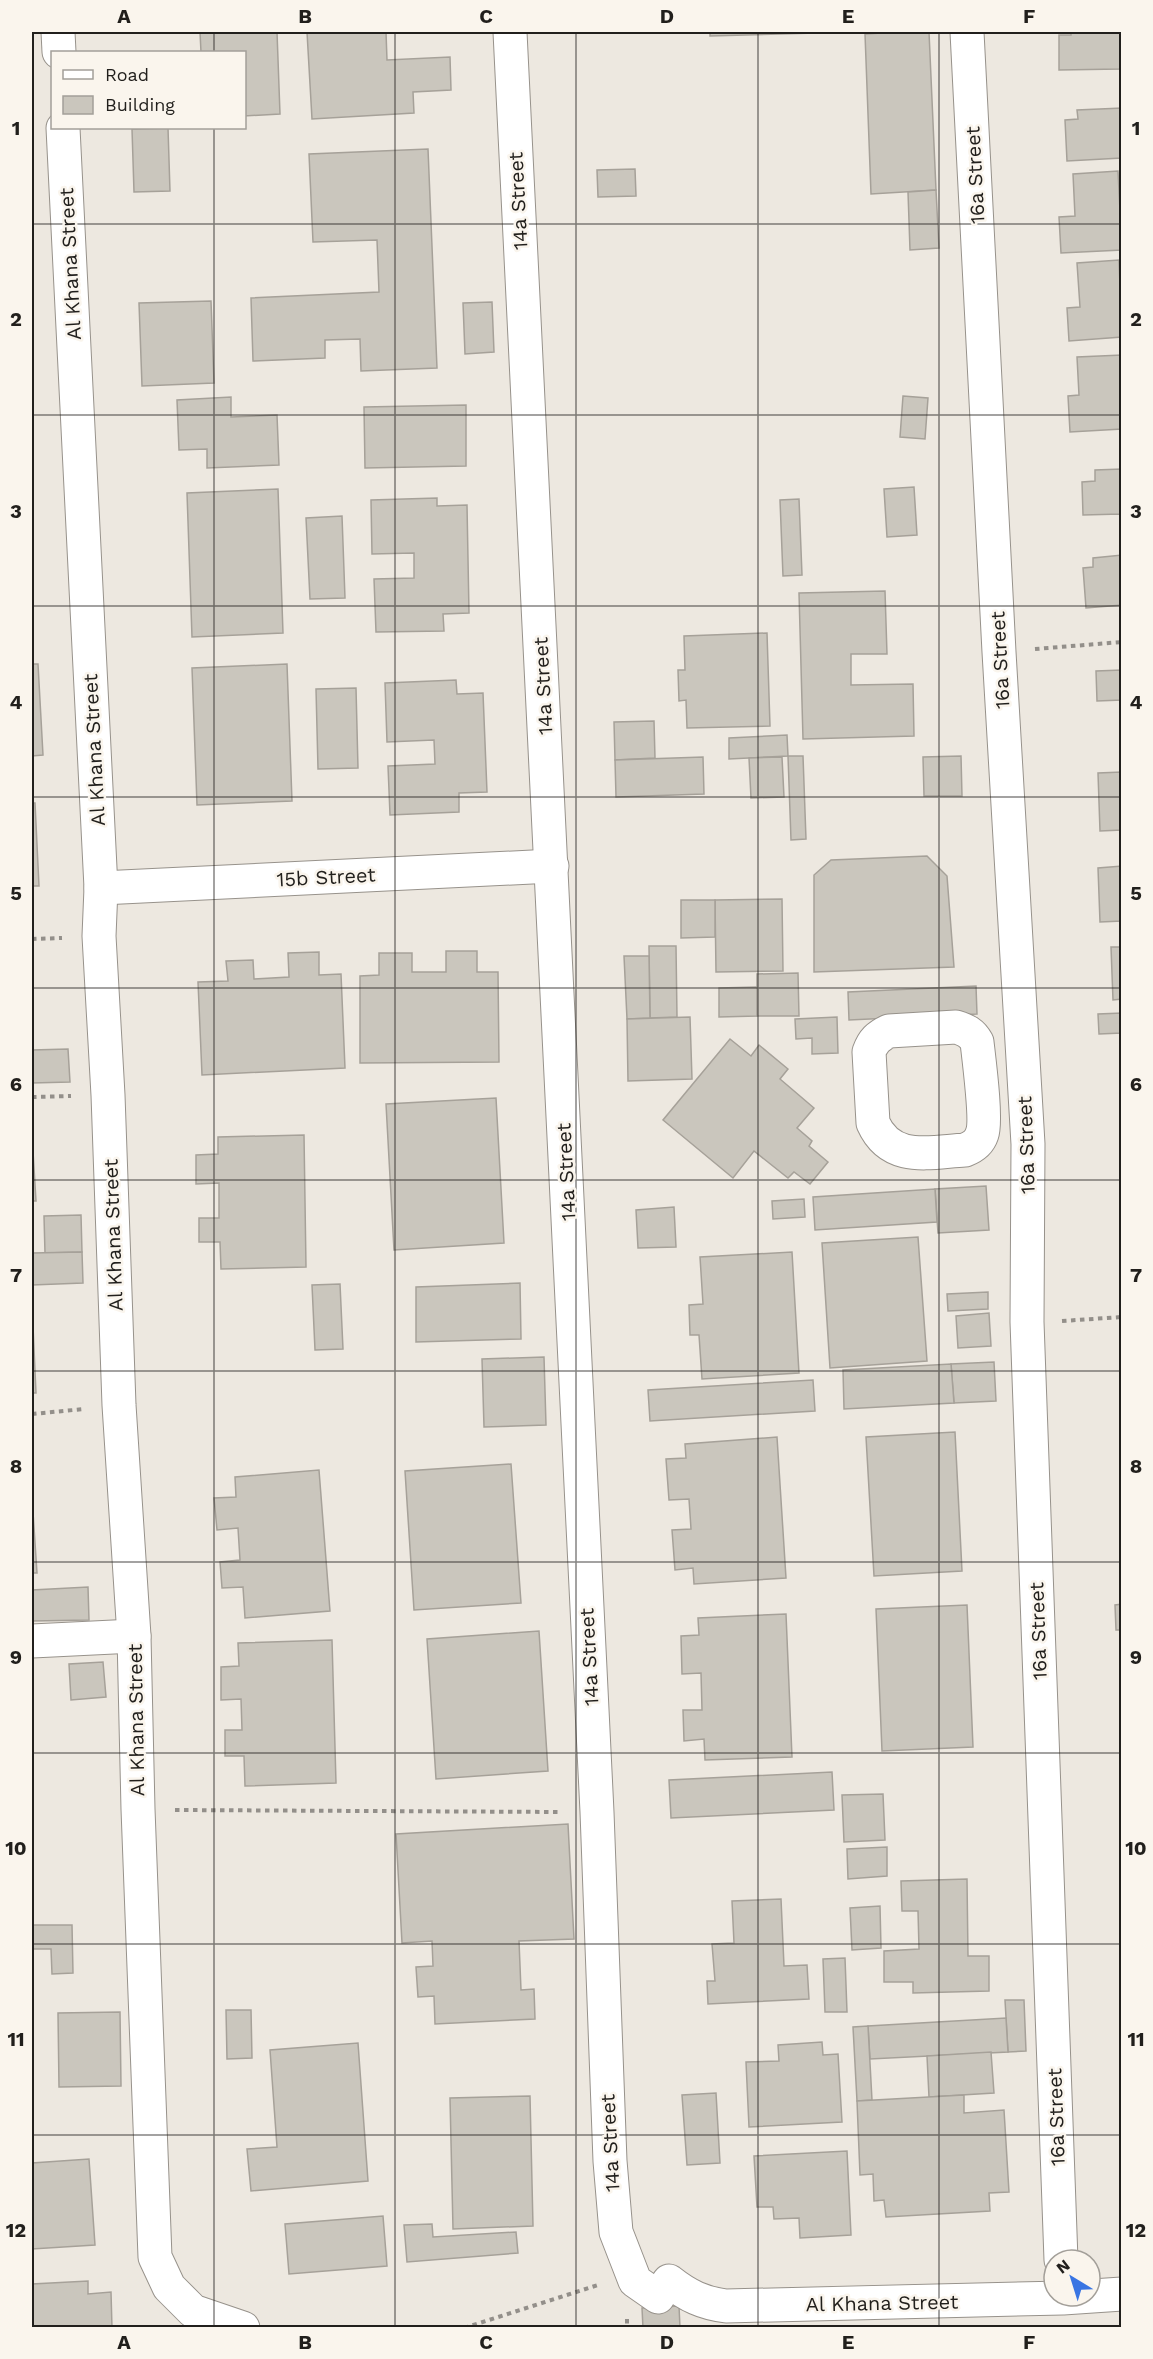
<svg xmlns="http://www.w3.org/2000/svg" width="1153" height="2359" font-family="'Work Sans',sans-serif">
<style>
.building{fill:#cac6bd;stroke:#a6a199;stroke-width:1.5}
.lines{fill:none;stroke-linecap:round;stroke-linejoin:round}
.minor-casing{stroke:#97928b;stroke-width:35}
.path{stroke:#938f8a;stroke-width:4;stroke-dasharray:4.5 4.5;stroke-linecap:butt}
.minor{stroke:#fff;stroke-width:33}
.grid{fill:none;stroke:#211f1c;stroke-width:1.5;stroke-opacity:0.55}
.labels{text-anchor:middle;stroke-width:5;stroke-linejoin:round;paint-order:stroke}
.street-label{font-size:20px;fill:#211f1c;stroke:#faf5ed}
.neatline{fill:none;stroke:#211f1c;stroke-width:2}
.grid-label{font-size:20px;text-anchor:middle;font-weight:bold;fill:#211f1c}
</style>
<rect width="100%" height="100%" fill="#ede8e0"/>
<g class="building">
<path d="M200,32H277L280,114L244,116V52H201Z"/>
<path d="M307,32H386L387,60L450,57L451,90L413,92L414,113L312,119Z"/>
<path d="M710,32H853L710,36Z"/>
<path d="M899,32H929L936,190L871,194L865,34Z"/>
<path d="M1071,32H1122L1120,69L1059,70V35H1071Z"/>
<path d="M1122,108V158L1067,161L1065,120L1078,119L1077,110Z"/>
<path d="M168,128L170,191L134,192L132,129Z"/>
<path d="M428,149L437,368L361,371L360,339L325,340V358L253,361L251,298L379,292L377,240L313,242L309,154Z"/>
<path d="M635,169L636,196L598,197L597,170Z"/>
<path d="M1118,171L1122,250L1061,253L1059,217L1075,216L1073,174Z"/>
<path d="M936,190L939,248L910,250L908,192Z"/>
<path d="M1119,260L1122,337L1069,341L1067,308L1080,307L1077,263Z"/>
<path d="M211,301L214,383L142,386L139,303Z"/>
<path d="M492,302L494,352L465,354L463,303Z"/>
<path d="M1122,355V429L1070,432L1068,396L1079,395L1077,357Z"/>
<path d="M903,396L928,398L925,439L900,437Z"/>
<path d="M231,397V417L277,415L279,465L207,468V449L179,450L177,400Z"/>
<path d="M466,405V466L365,468L364,407Z"/>
<path d="M1122,469V517L1121,514L1083,515L1082,482L1095,481V470Z"/>
<path d="M914,487L917,535L887,537L884,489Z"/>
<path d="M278,489L283,633L192,637L187,493Z"/>
<path d="M437,498V506L467,505L469,613L443,614L444,631L376,632L374,579L414,578V553L372,554L371,500Z"/>
<path d="M799,499L802,575L783,576L780,500Z"/>
<path d="M342,516L345,598L310,599L306,518Z"/>
<path d="M1122,555V605L1086,608L1083,568L1093,567V558Z"/>
<path d="M885,591L887,654H851V685L913,684L914,736L803,739L799,593Z"/>
<path d="M767,633L770,726L687,728L686,700L679,701L678,670H685L684,636Z"/>
<path d="M32,664H38L43,755L32,756Z"/>
<path d="M287,664L292,801L197,805L192,668Z"/>
<path d="M1122,670V700L1097,701L1096,671Z"/>
<path d="M456,680L457,694L483,693L487,792L459,793V812L390,815L388,766L435,764L434,740L387,742L385,683Z"/>
<path d="M356,688L358,768L318,769L316,689Z"/>
<path d="M654,721L655,758L615,760L614,722Z"/>
<path d="M787,735L788,756L729,759V738Z"/>
<path d="M788,756H803L806,839L791,840Z"/>
<path d="M961,756L962,796H924L923,757Z"/>
<path d="M703,757L704,794L616,797L615,760Z"/>
<path d="M782,757L784,797L751,798L749,758Z"/>
<path d="M1122,772V830L1100,831L1098,773Z"/>
<path d="M32,803H35L39,886H32Z"/>
<path d="M927,856L947,876L954,967L814,972V875L831,860Z"/>
<path d="M1122,866V921L1100,922L1098,868Z"/>
<path d="M782,899L783,971L716,972L715,900Z"/>
<path d="M681,900H715V937L681,938Z"/>
<path d="M649,946H676L677,1017L650,1018Z"/>
<path d="M1111,947H1122V999L1113,1000Z"/>
<path d="M446,951H477V972H498L499,1062L360,1063V976L379,975V953H412V972H446Z"/>
<path d="M319,952V975L341,974L345,1068L202,1075L198,982L228,981L226,961L253,960L254,979L289,977L288,953Z"/>
<path d="M624,956H649L650,1018L627,1019Z"/>
<path d="M798,973L799,1016H757V974Z"/>
<path d="M976,986L977,1014L849,1020L848,992Z"/>
<path d="M757,987V1016L719,1017V988Z"/>
<path d="M1122,1013V1033L1099,1034L1098,1014Z"/>
<path d="M690,1017L692,1079L628,1081L627,1019Z"/>
<path d="M837,1017L838,1053L812,1054V1038L796,1039L795,1019Z"/>
<path d="M730,1039L751,1056L759,1045L788,1069L780,1079L814,1108L797,1128L812,1141L809,1146L828,1162L810,1184L794,1172L788,1178L754,1151L733,1178L663,1120Z"/>
<path d="M68,1049L70,1082L32,1083V1050Z"/>
<path d="M496,1098L504,1243L394,1250L386,1104Z"/>
<path d="M32,1135L36,1201H32Z"/>
<path d="M304,1135L306,1267L221,1269L220,1242H199V1218H219V1183L196,1184V1155L218,1154V1137Z"/>
<path d="M986,1186L989,1230L938,1233L935,1189Z"/>
<path d="M935,1189L937,1222L815,1230L813,1197Z"/>
<path d="M804,1199L805,1217L773,1219L772,1201Z"/>
<path d="M674,1207L676,1247L638,1248L636,1210Z"/>
<path d="M81,1215L82,1252L45,1253L44,1216Z"/>
<path d="M918,1237L927,1361L830,1368L822,1243Z"/>
<path d="M82,1252L83,1283L32,1285V1253Z"/>
<path d="M792,1252L799,1373L702,1379L699,1335H690L689,1305L703,1304L700,1257Z"/>
<path d="M520,1283L521,1339L416,1342V1287Z"/>
<path d="M340,1284L343,1349L315,1350L312,1285Z"/>
<path d="M988,1292V1309L948,1311L947,1294Z"/>
<path d="M32,1304L36,1393H32Z"/>
<path d="M989,1313L991,1346L958,1348L956,1316Z"/>
<path d="M544,1357L546,1425L484,1427L482,1359Z"/>
<path d="M994,1362L996,1401L954,1403L951,1364Z"/>
<path d="M951,1364L954,1403L844,1409L843,1370Z"/>
<path d="M813,1380L815,1411L650,1421L648,1390Z"/>
<path d="M955,1432L962,1571L874,1576L866,1437Z"/>
<path d="M777,1437L786,1578L694,1584L693,1568L675,1570L672,1530L691,1529L689,1499L669,1500L666,1459L686,1458L685,1444Z"/>
<path d="M511,1464L521,1603L414,1610L405,1471Z"/>
<path d="M319,1470L330,1611L245,1618L243,1587L222,1588L220,1562L240,1560L238,1528L217,1530L214,1498L236,1497L235,1477Z"/>
<path d="M32,1497L37,1573H32Z"/>
<path d="M88,1587L89,1620L32,1621V1590Z"/>
<path d="M1122,1604V1630H1116L1115,1605Z"/>
<path d="M967,1605L973,1747L882,1751L876,1609Z"/>
<path d="M786,1614L792,1757L705,1760L704,1739L684,1741L683,1710H702L701,1673L682,1674L681,1636L699,1635L698,1618Z"/>
<path d="M539,1631L548,1771L436,1779L427,1639Z"/>
<path d="M332,1640L336,1783L245,1786L244,1756H225V1730H242L241,1699L221,1700V1667L239,1666L238,1643Z"/>
<path d="M103,1662L106,1697L71,1700L69,1664Z"/>
<path d="M832,1772L834,1810L671,1818L669,1780Z"/>
<path d="M883,1794L885,1840L844,1842L842,1795Z"/>
<path d="M568,1824L574,1939L519,1941L521,1990L534,1989L535,2019L435,2024L434,1996L418,1997L416,1967L433,1966L432,1941L402,1943L396,1834Z"/>
<path d="M887,1847V1876L848,1879L847,1849Z"/>
<path d="M967,1879L968,1956H989V1991L913,1993V1982H884V1951L919,1949L918,1911H902L901,1881Z"/>
<path d="M781,1899L784,1966L807,1965L809,1999L708,2004L707,1981H715L712,1944L734,1943L732,1901Z"/>
<path d="M880,1906L881,1948L852,1950L850,1908Z"/>
<path d="M32,1925H72L73,1973L52,1974L51,1949H32Z"/>
<path d="M845,1958L847,2012H825L823,1959Z"/>
<path d="M1005,2000H1024L1026,2051L1008,2052Z"/>
<path d="M226,2010H251L252,2058L227,2059Z"/>
<path d="M120,2012L121,2086L59,2087L58,2013Z"/>
<path d="M1006,2018L1008,2052L870,2059L868,2026Z"/>
<path d="M868,2026L872,2100L857,2101L853,2027Z"/>
<path d="M822,2042L823,2055L838,2054L842,2122L749,2127L746,2062L779,2061L778,2045Z"/>
<path d="M358,2043L368,2181L251,2191L247,2149L277,2147L270,2050Z"/>
<path d="M991,2052L994,2093L929,2097L927,2056Z"/>
<path d="M716,2093L720,2163L687,2165L682,2095Z"/>
<path d="M964,2095V2113L1004,2110L1009,2192L989,2193L990,2211L886,2217L884,2200L874,2201L873,2174L860,2175L857,2101Z"/>
<path d="M530,2096L533,2226L453,2229L450,2098Z"/>
<path d="M847,2151L851,2235L800,2238L799,2218L774,2219L773,2207H757L754,2156Z"/>
<path d="M89,2159L95,2245L32,2249V2163Z"/>
<path d="M383,2216L387,2266L289,2274L285,2224Z"/>
<path d="M432,2224L433,2237L516,2232L518,2253L407,2262L404,2225Z"/>
<path d="M88,2281V2294L111,2292L112,2328H32V2284Z"/>
<path d="M679,2306L680,2328H643L642,2308Z"/>
</g>
<g class="lines">
<g class="minor-casing">
<g id="minor">
<path d="M58,32L59,52"/>
<path d="M510,32L597,1812L610,2161L616,2232L635,2281L658,2297L669,2281C688,2296 703,2303 726,2306L1063,2298L1122,2294"/>
<path d="M967,32L999,652L1028,1144L1027,1322L1061,2260"/>
<path d="M63,128L101,888L99,936L108,1095L119,1405L134,1636L138,1809L155,2257L169,2287L193,2311L243,2328"/>
<path d="M101,888L552,866"/>
<path d="M956,1027C966,1030 972,1033 977,1042C979,1060 987,1121 982,1134C979,1143 973,1147 965,1150C929,1152 891,1163 873,1123L869,1052C873,1041 878,1036 889,1031Z"/>
<path d="M32,1641L134,1636"/>
</g>
</g>
<g class="path">
<path d="M1035,649L1122,642"/>
<path d="M32,939L62,938"/>
<path d="M32,1097L71,1096"/>
<path d="M1062,1321L1122,1317"/>
<path d="M32,1414L84,1409"/>
<path d="M175,1810L560,1812"/>
<path d="M627,2319V2328"/>
<path d="M464,2328L598,2285"/>
</g>
<use href="#minor" class="minor"/>
</g>
<path class="grid" d="M214,32V52M395,32V2328M576,32V2328M758,32V2328M939,32V2328M214,128V2328M32,224H1122M32,415H1122M32,606H1122M32,797H1122M32,988H1122M32,1180H1122M32,1371H1122M32,1562H1122M32,1753H1122M32,1944H1122M32,2135H1122"/>
<g class="labels">
<g class="street-label">
<text transform="translate(975 175) rotate(-93)" y="7">16a Street</text>
<text transform="translate(518 201) rotate(-93)" y="7">14a Street</text>
<text transform="translate(70 264) rotate(-93)" y="7">Al Khana Street</text>
<text transform="translate(1000 660) rotate(-93)" y="7">16a Street</text>
<text transform="translate(543 686) rotate(-93)" y="7">14a Street</text>
<text transform="translate(94 750) rotate(-93)" y="7">Al Khana Street</text>
<text transform="translate(326 877) rotate(-3)" y="7">15b Street</text>
<text transform="translate(1026 1145) rotate(-92)" y="7">16a Street</text>
<text transform="translate(566 1172) rotate(-93)" y="7">14a Street</text>
<text transform="translate(113 1235) rotate(-92)" y="7">Al Khana Street</text>
<text transform="translate(1038 1631) rotate(-92)" y="7">16a Street</text>
<text transform="translate(589 1657) rotate(-93)" y="7">14a Street</text>
<text transform="translate(136 1720) rotate(-91)" y="7">Al Khana Street</text>
<text transform="translate(1056 2117) rotate(-92)" y="7">16a Street</text>
<text transform="translate(610 2143) rotate(-93)" y="7">14a Street</text>
<text transform="translate(882 2303) rotate(-1)" y="7">Al Khana Street</text>
</g>
</g>
<rect width="1153" height="2359" fill="none" stroke="#faf5ed" stroke-width="66"/>
<rect x="51" y="51" width="195" height="78" fill="#faf5ed" stroke="#a39f99" stroke-width="1.5"/>
<rect x="63" y="70" width="30" height="9" fill="#ffffff" stroke="#a39f99" stroke-width="1.5"/>
<text x="105" y="81" font-size="18" fill="#211f1c">Road</text>
<rect x="63" y="96" width="30" height="18" fill="#cac6bd" stroke="#a39f99" stroke-width="1.5"/>
<text x="105" y="111" font-size="18" fill="#211f1c">Building</text>
<g transform="translate(1072 2278) rotate(322)"><circle r="28" fill="#faf5ed" stroke="#a39f99" stroke-width="1.5"/>
<path d="M0-4.5L10 22L0 15L-10 22Z" fill="#3975e3"/>
<text y="-9" font-size="16" font-weight="bold" text-anchor="middle" fill="#211f1c">N</text>
</g>
<rect x="33" y="33" width="1087" height="2293" class="neatline"/>
<g class="grid-label">
<text x="124" y="23">A</text>
<text x="305" y="23">B</text>
<text x="486" y="23">C</text>
<text x="667" y="23">D</text>
<text x="848" y="23">E</text>
<text x="1029" y="23">F</text>
<text x="16" y="135">1</text>
<text x="1136" y="135">1</text>
<text x="16" y="326">2</text>
<text x="1136" y="326">2</text>
<text x="16" y="518">3</text>
<text x="1136" y="518">3</text>
<text x="16" y="709">4</text>
<text x="1136" y="709">4</text>
<text x="16" y="900">5</text>
<text x="1136" y="900">5</text>
<text x="16" y="1091">6</text>
<text x="1136" y="1091">6</text>
<text x="16" y="1282">7</text>
<text x="1136" y="1282">7</text>
<text x="16" y="1473">8</text>
<text x="1136" y="1473">8</text>
<text x="16" y="1664">9</text>
<text x="1136" y="1664">9</text>
<text x="16" y="1855">10</text>
<text x="1136" y="1855">10</text>
<text x="16" y="2046">11</text>
<text x="1136" y="2046">11</text>
<text x="16" y="2237">12</text>
<text x="1136" y="2237">12</text>
<text x="124" y="2349">A</text>
<text x="305" y="2349">B</text>
<text x="486" y="2349">C</text>
<text x="667" y="2349">D</text>
<text x="848" y="2349">E</text>
<text x="1029" y="2349">F</text>
</g>
</svg>
